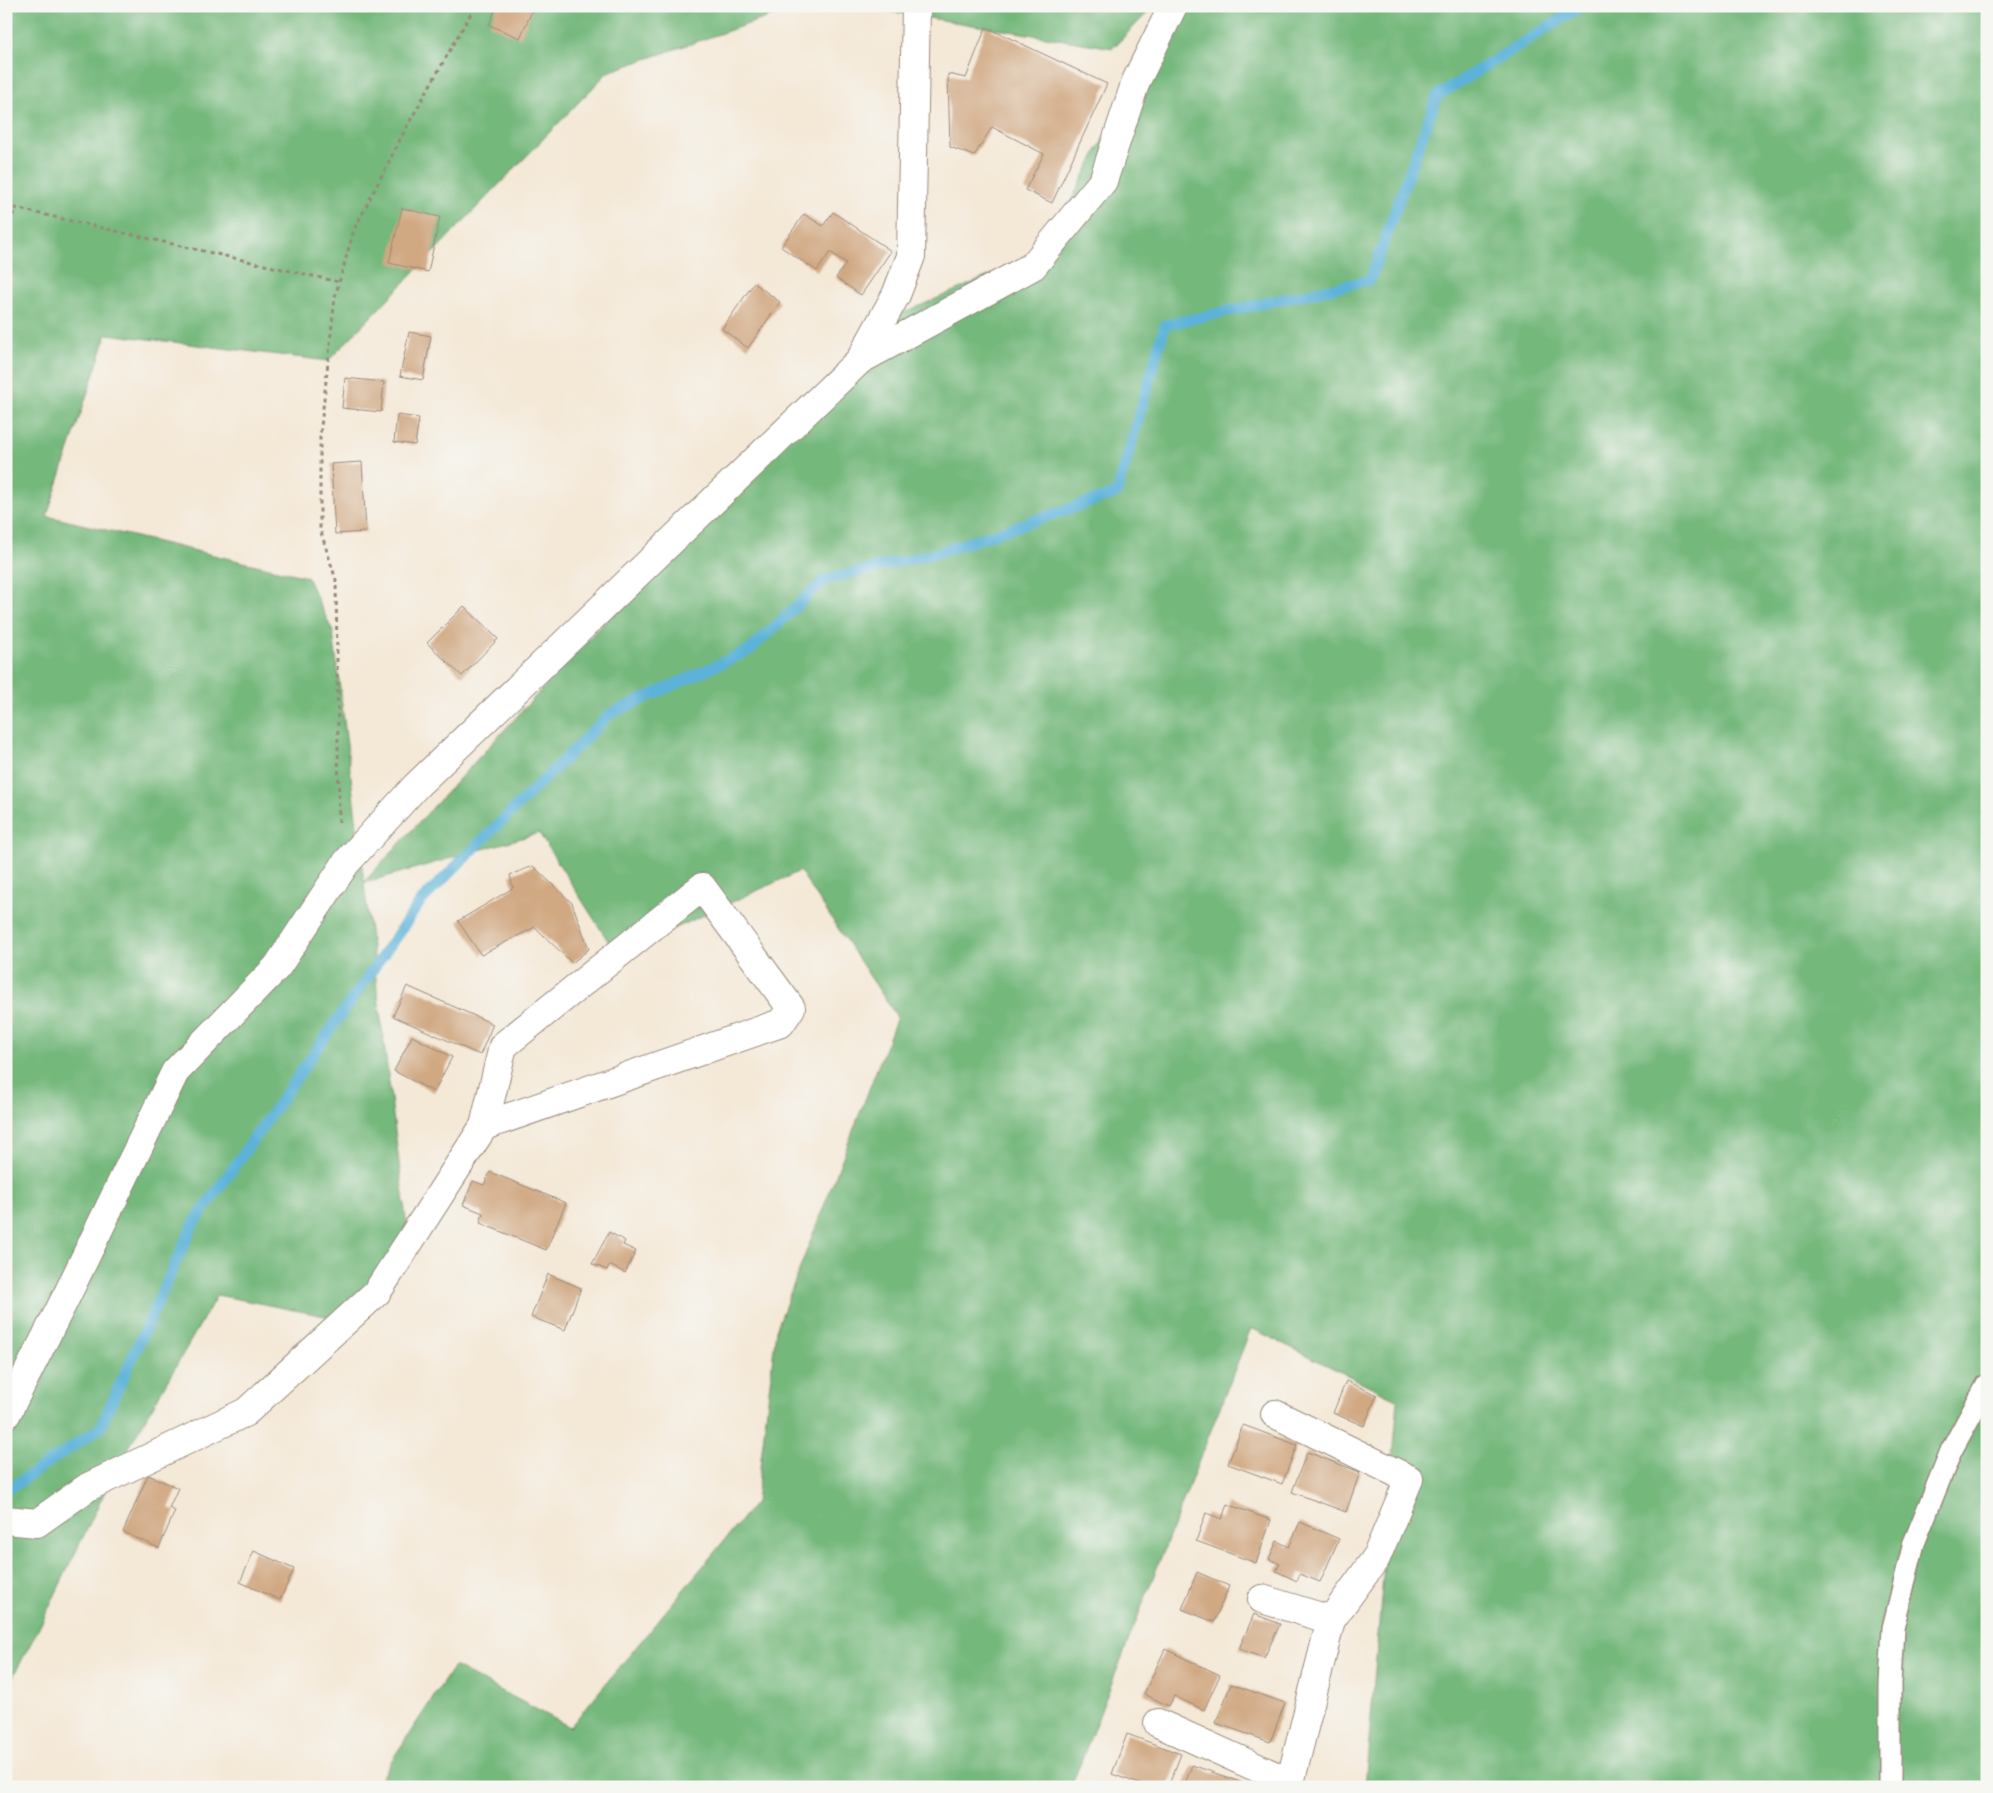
<svg xmlns="http://www.w3.org/2000/svg" width="1993" height="1793" font-family="'Gentium Book Plus',serif">
<style>
.forest{fill:#74b87c;stroke:#58714d}
.lines{fill:none;stroke-linecap:round;stroke-linejoin:round}
.stream{stroke:#5cb2d9;stroke-width:11}
.building{fill:#d0a882}
.service-casing{stroke:#98897a;stroke-width:24}
.minor-casing{stroke:#98897a;stroke-width:30}
.path{stroke:#98897a;stroke-width:3;stroke-dasharray:4 4;stroke-linecap:butt}
.service{stroke:#fff;stroke-width:21}
.minor{stroke:#fff;stroke-width:28}
</style>
<rect width="100%" height="100%" fill="#f6f6f2"/>
<filter id="ink" filterUnits="userSpaceOnUse"><feTurbulence type="fractalNoise" baseFrequency=".02" numOctaves="2"/><feDisplacementMap in="SourceGraphic" scale="10" xChannelSelector="R" yChannelSelector="G"/><feConvolveMatrix kernelMatrix="1 2 1 2 8 2 1 2 1" color-interpolation-filters="sRGB"/></filter>
<filter id="wash" filterUnits="userSpaceOnUse"><feTurbulence type="fractalNoise" baseFrequency=".0096" numOctaves="4" result="noise"/><feDisplacementMap in="SourceGraphic" scale="20" xChannelSelector="R" yChannelSelector="G"/><feGaussianBlur stdDeviation="1.12" result="paint"/><feColorMatrix in="noise" values="0 0 0 0 0 0 0 0 0 0 0 0 0 0 0 0 0 1.4 0 .05"/><feComposite in="paint" operator="in"/></filter>
<g filter="url(#wash)">
<rect width="100%" height="100%" fill="#f4e8d6"/>
<g class="forest">
<path d="M6,6H801L608,72L328,361L107,334L47,516L307,577L333,632L364,882L880,323L1044,252L1173,6H1987V1787H1365L1398,1400L1251,1328L1071,1787H376L390,1763L454,1666L570,1727L756,1502L776,1330L897,1017L800,871L617,955L539,833L364,883L409,1243L340,1319L217,1295L113,1475L41,1624L6,1690Z"/>
<path d="M856,6H1154L1113,48Z"/>
</g>
<g class="lines">
<path class="stream" d="M6,1491L100,1428L193,1225L421,901L610,714L750,650L824,580L940,552L1117,493L1165,325L1370,280L1437,96L1582,6"/>
</g>
<g id="blocks">
<g class="building">
<path d="M497,6H522L532,11L520,38L489,25Z"/>
<path d="M986,27L1107,84L1052,203L1025,190L1044,154L992,127L974,156L950,147L948,74L966,78Z"/>
<path d="M402,208L440,217L428,272L389,263Z"/>
<path d="M833,212L891,251L861,295L836,278L846,263L830,252L817,271L781,247L804,214L823,226Z"/>
<path d="M754,283L780,302L748,348L722,329Z"/>
<path d="M409,332L431,336L423,380L400,376Z"/>
<path d="M345,378L384,382L381,412L342,408Z"/>
<path d="M397,415L419,418L415,445L394,442Z"/>
<path d="M362,462L366,532L335,534L331,464Z"/>
<path d="M464,606L498,639L462,676L427,643Z"/>
<path d="M533,866L572,903L589,949L572,963L535,927L481,955L458,921L513,888L510,875Z"/>
<path d="M407,986L493,1024L480,1055L393,1016Z"/>
<path d="M412,1036L452,1057L434,1092L394,1071Z"/>
<path d="M490,1172L566,1203L546,1250L480,1223L483,1213L463,1205L473,1181L484,1185Z"/>
<path d="M609,1232L625,1241L623,1245L636,1251L625,1273L609,1265L607,1270L592,1264Z"/>
<path d="M548,1274L581,1288L565,1330L531,1317Z"/>
<path d="M1346,1381L1377,1395L1364,1426L1333,1413Z"/>
<path d="M1243,1425L1297,1445L1282,1484L1228,1464Z"/>
<path d="M1307,1452L1360,1472L1346,1512L1292,1492Z"/>
<path d="M148,1475L178,1488L169,1508L175,1511L159,1548L123,1532Z"/>
<path d="M1227,1504L1271,1520L1256,1563L1196,1541L1206,1513L1222,1519Z"/>
<path d="M1300,1522L1339,1539L1320,1582L1300,1574L1297,1581L1276,1571L1280,1564L1269,1559L1277,1541L1289,1547Z"/>
<path d="M254,1551L294,1569L280,1600L240,1582Z"/>
<path d="M1197,1572L1229,1586L1214,1622L1182,1609Z"/>
<path d="M1254,1614L1280,1624L1264,1658L1239,1649Z"/>
<path d="M1165,1649L1220,1675L1204,1710L1174,1696L1169,1706L1144,1694Z"/>
<path d="M1231,1684L1285,1703L1270,1742L1216,1723Z"/>
<path d="M1127,1734L1181,1754L1168,1787H1148L1112,1774Z"/>
<path d="M1192,1765L1246,1784L1245,1787H1184Z"/>
</g>
</g>
</g>
<g filter="url(#ink)">
<use href="#blocks" fill-opacity="0" stroke="#98897a" stroke-width="1"/>
<g class="lines">
<g class="service-casing">
<path id="service" d="M1890,1787V1684L1893,1628L1914,1543L1951,1451L1987,1385"/>
</g>
<g class="minor-casing">
<g id="minor">
<path d="M860,360L896,295L911,256L916,6"/>
<path d="M1275,1414L1409,1479L1376,1558L1331,1620L1289,1787"/>
<path d="M6,1415L67,1295L175,1072L277,967L346,863L416,786L860,360L1033,266L1103,181L1136,81L1173,6"/>
<path d="M6,1520L37,1523L88,1487L246,1412L377,1292L484,1126L503,1046L702,887L791,1008L781,1023L484,1126"/>
<path d="M1262,1599L1331,1620"/>
<path d="M1158,1723L1291,1783"/>
</g>
</g>
<g class="path">
<path d="M6,206L339,282"/>
<path d="M6,239L15,208"/>
<path d="M339,822L336,580L320,529V436L335,297L354,230L406,128L475,6"/>
</g>
<use href="#service" class="service"/>
<use href="#minor" class="minor"/>
</g>
</g>
<rect width="1993" height="1793" fill="none" stroke="#f6f6f2" stroke-width="25"/>
</svg>
